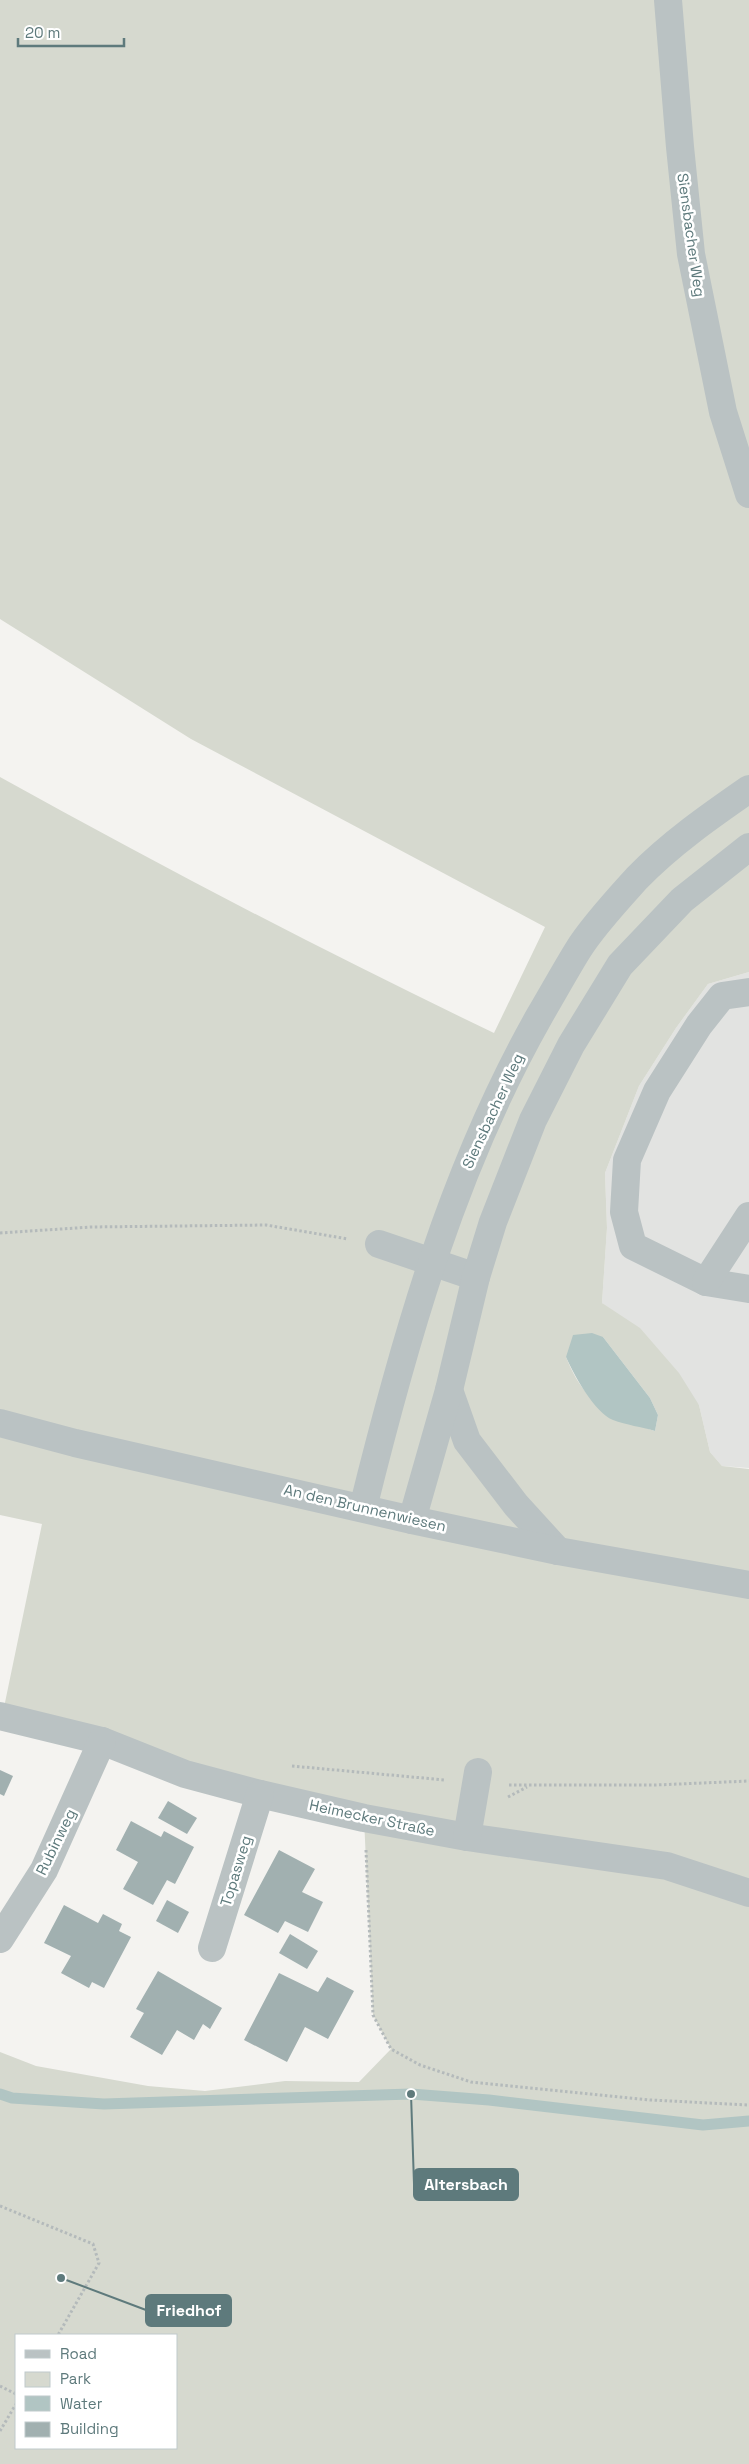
<svg xmlns="http://www.w3.org/2000/svg" width="749" height="2464" font-family="'Space Grotesk',sans-serif">
<style>
.built{fill:#e2e3e1}
.green{fill:#d6d9cf;fill-rule:evenodd}
.water{fill:#b1c5c3}
.lines{fill:none;stroke-linecap:round;stroke-linejoin:round}
.stream{stroke:#b1c5c3;stroke-width:11}
.building{fill:#a1b0b0}
.path{stroke:#b4babb;stroke-width:3;stroke-dasharray:2.5 2.5;stroke-linecap:butt}
.minor{stroke:#bac2c3;stroke-width:28}
.labels{text-anchor:middle;stroke-width:5;stroke-linejoin:round;paint-order:stroke}
.street-label{font-size:15px;fill:#5e7a7c;stroke:#fff}
.leader{fill:none;stroke:#5e7a7c;stroke-width:2}
.callout-dot{fill:#5e7a7c;stroke:#fff;stroke-width:2}
.callout{fill:#5e7a7c;stroke:#5e7a7c;stroke-width:2}
.callout-label{font-size:16px;text-anchor:middle;font-weight:bold;fill:#fff}
</style>
<rect width="100%" height="100%" fill="#f4f3f0"/>
<path class="built" d="M749,972V1468L722,1466L710,1452L699,1405L602,1303L607,1228L605,1173L639,1086L676,1028L708,984Z"/>
<path class="green" d="M0,0H749V972L708,984L676,1028L639,1086L605,1173L607,1228L602,1303L640,1328L679,1373L699,1405L710,1452L722,1466L749,1469V2464H0V2052L36,2066L148,2086L205,2091L285,2081L359,2082L391,2049L373,2015L364,1818L2,1717L42,1524L0,1515V777C162,867 327,953 494,1033L545,927L191,739L0,619ZM603,1337L650,1398L658,1415L655,1431C643,1428 598,1406 590,1397C579,1385 572,1372 566,1357ZM16,2335H176V2448H16Z"/>
<path class="water" d="M592,1333L603,1337L650,1398L658,1415L655,1431C642,1427 626,1425 613,1420C594,1412 574,1375 566,1357L573,1335Z"/>
<g class="lines">
<path class="stream" d="M0,2094L12,2098L104,2104L411,2094L489,2100L703,2125L749,2121"/>
</g>
<g class="building">
<path d="M0,1770L13,1776L4,1796L0,1794Z"/>
<path d="M168,1801L197,1818L187,1834L158,1818Z"/>
<path d="M131,1821L161,1837L164,1831L194,1847L175,1884L167,1880L153,1905L123,1889L138,1862L116,1850Z"/>
<path d="M279,1850L315,1869L302,1892L323,1902L308,1932L285,1921L278,1933L244,1915Z"/>
<path d="M167,1900L189,1912L178,1933L156,1921Z"/>
<path d="M64,1905L98,1923L103,1914L122,1924L119,1931L131,1937L104,1988L92,1982L89,1988L61,1973L71,1956L44,1943Z"/>
<path d="M290,1934L318,1951L307,1969L279,1953Z"/>
<path d="M158,1971L222,2008L210,2029L203,2024L194,2040L177,2030L162,2055L130,2037L144,2013L136,2009Z"/>
<path d="M279,1973L318,1992L327,1977L354,1991L328,2039L305,2027L287,2062L244,2040Z"/>
</g>
<g class="lines">
<g class="path">
<path d="M0,1233L91,1227L266,1225L348,1239"/>
<path d="M292,1766L445,1780"/>
<path d="M509,1785H656L749,1781"/>
<path d="M508,1797L527,1787"/>
<path d="M366,1850L373,2015L391,2049L420,2065L471,2082L650,2100L749,2105"/>
<path d="M0,2206L93,2244L99,2263L58,2335"/>
<path d="M0,2386L16,2394"/>
<path d="M0,2431L16,2404"/>
</g>
<g class="minor">
<path d="M668,0L680,147L691,254L723,412L749,494"/>
<path d="M749,992L722,996L699,1025L657,1091L627,1160L624,1212L633,1246L706,1282L749,1289"/>
<path d="M379,1244L476,1277"/>
<path d="M706,1282L749,1216"/>
<path d="M449,1390L467,1441L516,1505L558,1551"/>
<path d="M0,1423L75,1443L412,1520L558,1551L749,1585"/>
<path d="M363,1508C405,1338 453,1168 540,1015C553,993 565,971 578,950C592,927 619,898 637,878C670,844 710,816 749,789"/>
<path d="M412,1520L449,1390L476,1277L493,1222L533,1120L571,1045L620,965L682,900L749,847"/>
<path d="M0,1716L102,1741L185,1774L260,1794L364,1818L467,1837L667,1866L749,1893"/>
<path d="M467,1837L478,1772"/>
<path d="M0,1939L44,1870L102,1741"/>
<path d="M212,1948L260,1794"/>
</g>
</g>
<g class="labels">
<g class="street-label">
<text transform="translate(691 235) rotate(82)" y="5">Siensbacher Weg</text>
<text transform="translate(493 1111) rotate(-65)" y="5">Siensbacher Weg</text>
<text transform="translate(365 1508) rotate(13)" y="5">An den Brunnenwiesen</text>
<text transform="translate(372 1818) rotate(12)" y="5">Heimecker Straße</text>
<text transform="translate(56 1842) rotate(-64)" y="5">Rubinweg</text>
<text transform="translate(236 1871) rotate(-73)" y="5">Topasweg</text>
</g>
</g>
<path class="leader" d="M411 2094L414 2184M61 2278L146 2310"/>
<g class="callout-dot">
<circle cx="411" cy="2094" r="5"/>
<circle cx="61" cy="2278" r="5"/>
</g>
<g class="callout">
<rect x="414" y="2169" width="104" height="31" rx="5"/>
<rect x="146" y="2295" width="85" height="31" rx="5"/>
</g>
<g class="callout-label">
<text x="466" y="2190">Altersbach</text>
<text x="189" y="2316">Friedhof</text>
</g>
<rect x="15" y="2334" width="162" height="115" fill="#ffffff" stroke="#bfcacb"/>
<rect x="25" y="2350" width="25" height="8" fill="#bac2c3" stroke="#bfcacb"/>
<text x="60" y="2359" font-size="15" fill="#5e7a7c">Road</text>
<rect x="25" y="2372" width="25" height="15" fill="#d6d9cf" stroke="#bfcacb"/>
<text x="60" y="2384" font-size="15" fill="#5e7a7c">Park</text>
<rect x="25" y="2396" width="25" height="15" fill="#b1c5c3" stroke="#bfcacb"/>
<text x="60" y="2409" font-size="15" fill="#5e7a7c">Water</text>
<rect x="25" y="2422" width="25" height="15" fill="#a1b0b0" stroke="#bfcacb"/>
<text x="60" y="2434" font-size="15" fill="#5e7a7c">Building</text>
<path d="M18 38v8h106v-8" fill="none" stroke="#5e7a7c" stroke-width="2.5"/>
<text x="25" y="38" font-size="15" fill="#5e7a7c" stroke="#ffffff" stroke-width="4" paint-order="stroke">20 m</text>
</svg>
